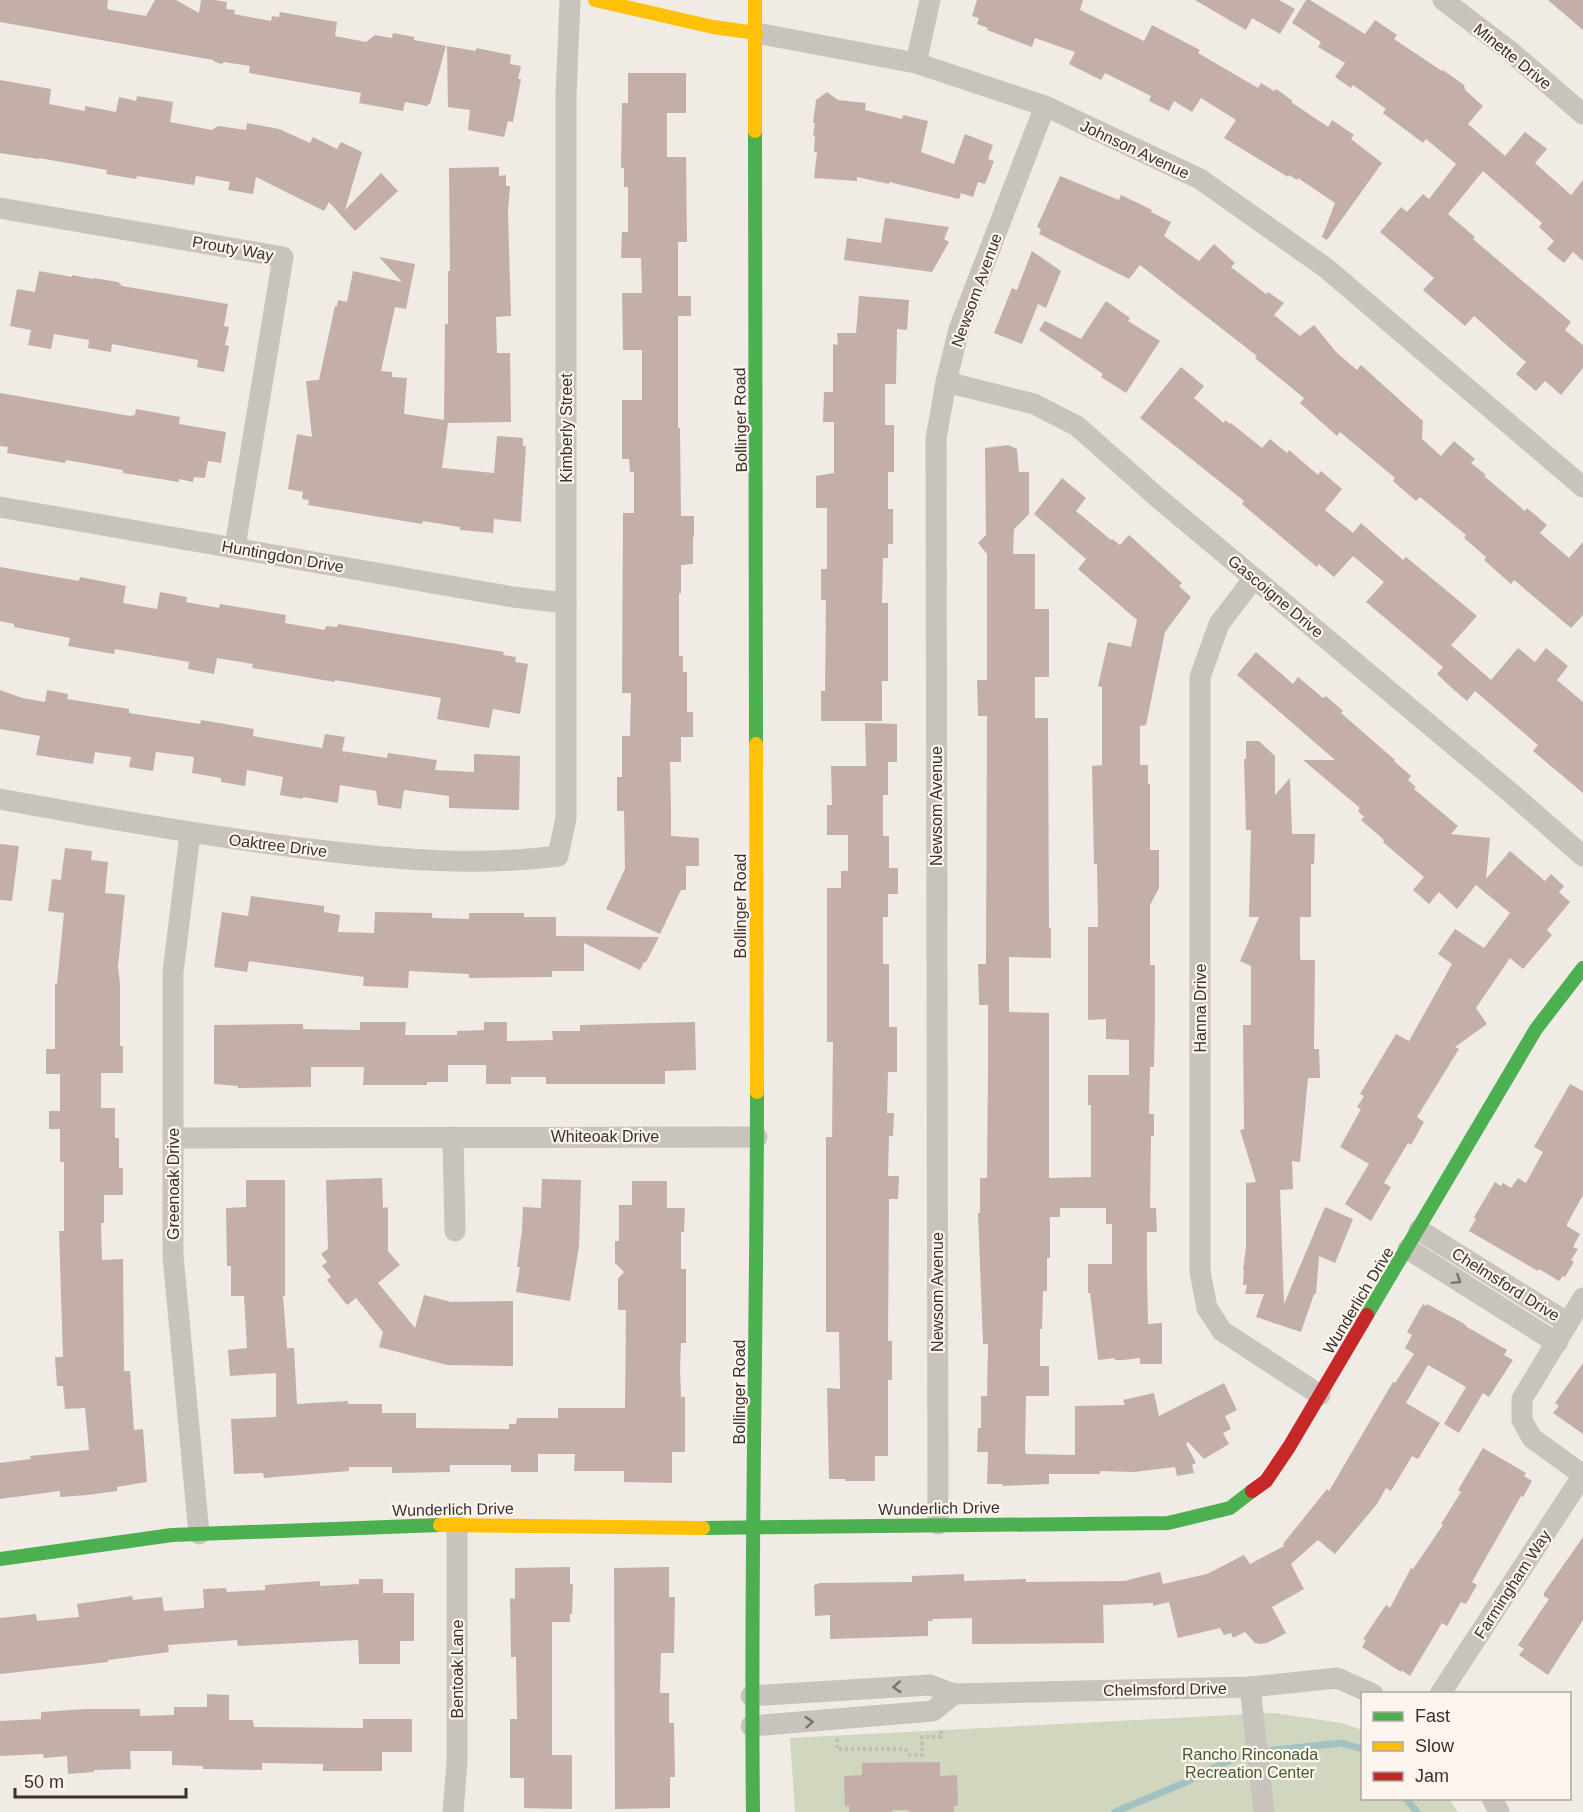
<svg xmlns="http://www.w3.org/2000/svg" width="1583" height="1812" font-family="Arial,sans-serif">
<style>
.green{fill:#d1d6bf}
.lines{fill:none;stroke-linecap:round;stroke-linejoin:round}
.stream{stroke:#a1c2c1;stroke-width:7}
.building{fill:#c3afa7}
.path{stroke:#c2bbb6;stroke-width:4;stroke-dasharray:3 3;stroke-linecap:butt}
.street{stroke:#c9c3be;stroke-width:21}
.fast{stroke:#4caf50;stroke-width:14}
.slow{stroke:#ffc107;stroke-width:14}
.jam{stroke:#c62828;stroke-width:14}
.oneway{stroke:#7b726d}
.labels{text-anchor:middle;stroke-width:4.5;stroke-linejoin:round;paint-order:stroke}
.street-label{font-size:16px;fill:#3b302b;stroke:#fbf5ee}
.park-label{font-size:16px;fill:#4a5a2e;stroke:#fbf5ee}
</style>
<rect width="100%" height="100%" fill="#f0ebe5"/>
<path class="green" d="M1274,1713L1342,1723L1362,1730V1798L1449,1799L1458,1812H795L790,1738Z"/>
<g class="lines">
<g class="stream">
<path d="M1405,1798L1417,1812"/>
<path d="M1115,1812L1184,1783L1236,1757L1274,1750L1342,1743L1362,1749"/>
</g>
</g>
<g class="building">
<path d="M0,0H108L107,8L110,10L146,16L155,0H176L199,13L201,0H215L227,2L226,9L235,10L234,14L271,21L272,16L279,17L280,12L337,22L335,36L366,42L375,35L392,38L393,33L414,37V40L446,46L430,104H428V106L405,102L403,111L359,103L361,93L249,73L250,66L224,62L222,64L215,62L213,60L0,22Z"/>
<path d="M977,0H1083L1080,10L1144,41L1152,25L1200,50L1198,53L1258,88L1261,83L1274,91L1276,89L1293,101L1291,102L1328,127L1332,120L1354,135L1351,139L1382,163L1327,240L1322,237L1335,203L1298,178L1297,180L1289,175L1288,177L1224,138L1236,120L1201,98L1192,112L1174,101L1169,111L1149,101L1151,96L1105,73L1101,80L1069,64L1075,52L1035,38L1032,47L987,30L988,28L977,24L979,18L972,16Z"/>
<path d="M1195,0H1279L1295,9L1280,34L1252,18L1246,30Z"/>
<path d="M1306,0H1310L1365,34L1375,20L1397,35L1394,39L1442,71L1443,70L1464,85L1465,90L1483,106L1468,124L1505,156L1525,132L1547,149L1535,163L1571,195L1583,180V261L1573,252L1564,263L1547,249L1554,241L1539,227L1542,223L1483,171L1448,214L1475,237L1473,239L1571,322L1565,330L1583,345V368L1561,395L1545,381L1536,391L1516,374L1526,362L1511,349L1474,316L1465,326L1423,290L1434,278L1380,232L1401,207L1407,212L1423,194L1429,199L1456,164L1426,139L1423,143L1383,113L1386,109L1353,85L1351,88L1335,77L1345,63L1318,47L1321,42L1292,23Z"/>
<path d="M1548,0H1583V30Z"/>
<path d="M447,46L476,51V48L511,55L510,64L521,66L518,79H521L513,122L508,121L504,137L468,130L470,110L448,107Z"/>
<path d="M628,73H686V113H667V157H686L687,242H678V296H691V316H678V428H680L681,516H694V537H693V564L681,565V593H679V656H683V672H687V712H693V737H681V762H670L671,809V836L699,838V866H686V890H681L660,934L606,909L625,869L624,811H617V777H622V736H630L631,693H622L623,513H634V472H630L629,459H622V400H642V350H623L622,293H642L641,258H621L622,232H628V187H624V168H621L622,103H628Z"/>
<path d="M0,80L51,89L49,104L85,111V106L116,112L119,97L136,101L137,96L173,102L170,122L212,130L218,126L246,130L247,123L279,129L310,143L313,137L337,149L341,142L362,152L345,210L381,173L398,191L355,231L329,202L324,211L256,177L253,194L228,190L230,182L196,176L194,185L137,176L136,179L106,174L107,170L39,158V159L0,153Z"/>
<path d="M827,92L838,100L866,103L865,110L902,119L903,115L928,121L921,152L954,164L965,134L993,145L988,159L994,161L985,184L978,182L973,197L961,193L959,199L889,182V184L857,177V181L814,178L817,152H814L815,136L813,135L815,123H813L816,100Z"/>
<path d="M499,167V176L506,175V186H510L508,211L511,316L496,317L497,353H510L511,422L448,423L442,468L494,473L497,436L523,438V446H526L521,522L494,519L493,533L460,530V527L423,521L422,524L308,505L309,500L302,499L303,492L288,489L297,434L312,437L306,381L319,380L335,306H337L338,300L347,302L353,271L402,282L379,257L415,264L406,309L395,307L381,371L392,372V377L407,378L404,414L444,420L445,324H448V271H450L449,168Z"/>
<path d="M1060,176L1119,200L1121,195L1152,210L1151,212L1171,222L1164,236L1199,261L1214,244L1235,263L1231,267L1266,294L1268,292L1284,303L1274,315L1300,336L1314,325L1336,352L1357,370L1361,365L1423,421L1422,439L1441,456L1454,441L1475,459L1471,463L1486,475L1484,476L1525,511L1527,508L1547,525L1540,533L1569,558L1583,542V615L1571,628L1514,580L1511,584L1484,560L1486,557L1464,538L1466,535L1420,497L1416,501L1393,481L1395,478L1340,432L1337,436L1300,403L1304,398L1255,358L1257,356L1140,265L1129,279L1039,234L1041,229L1037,227Z"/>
<path d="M885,218L949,227L944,239L949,242L932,272L844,260L847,238L881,243Z"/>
<path d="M1032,251L1061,271L1046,308L1038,304L1022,344L994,333L1012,288L1017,290Z"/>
<path d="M39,271L72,277V275L93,279V278L118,282L122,286L228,304L224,326L229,327L225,345L229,346L224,372L197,367L198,360L112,344L111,352L88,348L89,340L54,334L51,349L28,345L31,330L10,326L17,289L35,292Z"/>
<path d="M859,296L909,300L907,330L897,329L896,384H885V425H894V472H888V509H893V544H888V558H883L882,603H888V681H882V721H821V691H825L826,600H821V569H827V508H816V476L834,473V422H823L824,392H833V344L838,345L837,333H856Z"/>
<path d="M1106,301L1130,318L1128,321L1160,341L1126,393L1101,377L1103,374L1039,330L1045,321L1081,339Z"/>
<path d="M1181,367L1204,386L1194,398L1224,423L1225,420L1230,424L1231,423L1262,448L1270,439L1287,453L1289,450L1318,475L1321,471L1342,489L1325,510L1353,533L1361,523L1403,560L1406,557L1477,616L1451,645L1491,680L1518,648L1535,662L1546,648L1568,666L1557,680L1583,702V793L1533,751L1538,745L1475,691L1467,701L1454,690L1437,674L1443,667L1366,602L1384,582L1353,556L1334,577L1319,564L1317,567L1242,504L1244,501L1140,418Z"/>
<path d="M0,393L130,416L135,415L136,409L180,417L179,424L226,432L221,463L208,461L205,478L194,477L193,482L179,479V482L123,473V470L66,460L65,463L7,453L8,447L0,446Z"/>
<path d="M1008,445L1017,449L1019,472H1029V514L1014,529L1013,554H1035V609H1049V677H1035V718H1048L1049,928H1051V958L1009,957V1012L1049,1013V1178L1091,1177V1105H1088V1075H1129V1040L1106,1039V1019L1088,1020V927H1098L1097,864H1094L1092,766L1102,765V687L1098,686L1108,642L1131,647L1137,620L1078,569L1086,559L1034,514L1062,478L1086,498L1076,511L1111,540L1112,539L1120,545L1129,535L1182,583L1179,586L1191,597L1165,632L1146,725L1140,726V765H1148V784H1150V850H1159V888L1150,905V965H1155V1011L1154,1067H1150L1149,1114H1154V1136H1151L1150,1208H1156L1157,1232H1147V1273L1148,1324L1162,1323V1364H1140V1358L1123,1360H1115V1358L1098,1360L1090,1293H1088V1264H1112V1224H1106V1208H1060V1217H1050V1258H1047V1291H1043L1042,1329H1040V1366H1049V1396H1026L1025,1450L1026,1454L1075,1455V1406L1125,1405L1123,1400L1154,1393L1159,1416L1224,1383L1237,1410L1225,1416L1231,1429L1223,1433L1229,1444L1204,1459L1188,1442L1186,1444L1196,1463L1192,1465L1194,1473L1177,1476L1175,1467L1134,1472L1100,1471V1474H1049V1484L1003,1486L1002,1484H987L988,1452H977L978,1428H981V1396H987L988,1344H983L978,1213H980V1178H987L988,1066V1005H979L978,964H986L987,716H978L977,680H987V554L978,543L986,535L985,448Z"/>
<path d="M0,567L79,581L80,577L126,586L123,603L157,609L160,592L187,597L186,602L219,608L220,604L286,615L285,623L325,630L326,626L337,627L338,624L504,652L503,655L516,657L515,662L528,664L520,714L493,709L489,728L437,719L441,698L335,680V682L252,668L253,664L217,658L214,674L188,669L189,662L115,649L114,654L68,646L70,638L14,627V624L0,621Z"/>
<path d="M1256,652L1293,684L1298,677L1323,698L1326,696L1343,711L1341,713L1395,760L1394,761L1411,776L1408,780L1416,787L1414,789L1458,826L1451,834L1490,838L1486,879L1510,851L1545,881L1551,874L1564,886L1559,892L1570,902L1547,930L1552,935L1523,969L1510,958L1476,1008L1487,1024L1455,1047L1459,1049L1417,1117L1424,1122L1411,1145L1408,1143L1384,1183L1391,1187L1371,1221L1345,1204L1369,1164L1340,1147L1361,1109L1357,1107L1364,1096L1360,1094L1396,1034L1409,1041L1452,964L1438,954L1455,929L1484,948L1510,913L1476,885L1457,909L1439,892L1429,904L1413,890L1424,877L1383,842L1384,840L1361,820L1364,817L1358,811L1360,808L1303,760H1335L1237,675Z"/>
<path d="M0,690L22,698L45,702L47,690L68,694L67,699L129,709V713L200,724L201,720L254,729L253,736L322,748L325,734L345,737L342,751L387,758L388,753L437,760L435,770L474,772V754L520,756L519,810L449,808V796L404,790L401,809L378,805L376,791L340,785L338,803L303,797V799L280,795L283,777L247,770L245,786L221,782V778L192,773L194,757L156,752L153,771L129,767L131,757L95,752L93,764L36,755L40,736L0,729Z"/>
<path d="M865,723L897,724V762H888V795H883V836H889V868H898V894H888V917H883V964H889V1027H897V1072H888L887,1113H894L893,1136H889L888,1176H899L898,1199H889L888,1341H892V1380H888V1456H875V1481H845V1479H829L827,1388L840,1389L839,1332H826V1137H832L833,1042H827V888H841V871H848V835H827V805H832L831,766H866Z"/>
<path d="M1246,741H1259L1275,756V795L1290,778L1292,834H1315L1314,864H1311V917H1300V957L1301,960H1315L1314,1049H1319L1320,1078H1308L1300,1162L1292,1161L1293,1189L1280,1190L1284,1304L1325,1207L1353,1219L1335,1263L1319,1256L1316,1294H1314L1301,1332L1256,1317L1264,1294H1245L1247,1285H1243L1244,1270H1243L1246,1247V1183L1256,1182L1240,1130L1244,1129L1243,1025H1251V966L1240,961L1259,917H1249L1251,830H1246L1244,759H1246Z"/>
<path d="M0,844L19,846L12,901L0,900Z"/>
<path d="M65,848L92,851L91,860L108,862L105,893L125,895L118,967L120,984V1046H123V1073H101V1108H115V1138H119V1168H123V1195H104V1223H101L102,1260L123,1259L124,1371H130L134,1430L143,1429L147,1482L117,1487V1491L88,1495L60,1497V1491L0,1499V1463L31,1459L30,1456L89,1450L85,1408L65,1409L63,1386H57L55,1357H63L59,1231H64V1162H60V1129H49V1111H60V1074H46V1049H55V984H57L64,913L48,911L52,879L61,880Z"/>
<path d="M251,896L324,906V912L340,915L338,932L374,933L375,912L432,913V918L469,919V913H524V917H556V936L659,937L646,962H644L640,970L584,943V971H552V977L469,978V974L409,971L408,988L363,986L364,977L249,961L247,972L214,967L222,912L248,916Z"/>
<path d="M360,1022H406L405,1035H457V1031L484,1030V1022H507V1041L553,1040L552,1031H580V1025L695,1022L696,1070L665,1071V1084H546V1077H511V1084H486V1065H448V1082H427V1085H363L364,1067H311V1087L238,1088V1086L214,1084V1025L303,1024V1029L360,1030Z"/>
<path d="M1570,1084L1583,1091V1195L1567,1224V1226L1580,1234L1573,1247L1578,1249L1571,1260L1574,1262L1565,1277L1563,1276L1559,1281L1539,1269L1538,1271L1469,1231L1476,1219L1474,1217L1495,1182L1501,1186L1503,1183L1511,1188L1518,1178L1526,1183L1543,1152L1534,1147Z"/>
<path d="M382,1178L383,1208L388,1207V1251L400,1265L378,1283L415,1328L424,1295L451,1302L513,1301V1366L447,1365L379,1347L383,1332L356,1298L347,1305L327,1280L331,1277L322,1266L327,1262L321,1254L328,1249L326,1180Z"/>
<path d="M542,1179L581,1180L579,1246L570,1301L516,1292L520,1267H517L522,1230L523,1207L541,1208Z"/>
<path d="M246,1180H285V1296H283L287,1348H294L297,1404L348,1401V1404H382V1413H416V1428L509,1429V1424H516L517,1418H558V1408H625L626,1310H618V1279L624,1272L615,1263V1241H619V1205H632V1181H667V1208H685L684,1232H681V1269H686V1343H681L680,1369L681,1397H685V1452H672V1483L624,1482V1471H574L575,1454H538V1472H511V1465H450V1472L392,1473V1467H349V1471L288,1476L264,1478L263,1473L234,1474L231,1419L276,1417V1373L230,1376L228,1350L247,1348L244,1296H231V1266H227L226,1208L246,1207Z"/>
<path d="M1423,1304L1426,1306L1427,1304L1463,1323L1467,1327L1507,1350L1504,1355L1513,1360L1489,1397L1483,1393L1459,1433L1444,1424L1466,1387L1428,1365L1406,1403L1440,1423L1418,1459L1412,1456L1391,1491L1386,1488L1377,1504L1335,1554L1318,1540L1291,1564L1304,1589L1272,1607L1286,1633L1267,1643L1260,1644L1255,1643L1245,1632L1233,1638L1231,1633L1224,1635L1220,1628L1178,1638L1169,1602L1153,1606V1603L1103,1605L1104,1643L972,1644V1618L932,1619L933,1621H928V1636L830,1639V1615L815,1616L814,1585L820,1583L912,1582V1576L964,1574V1581L1026,1579V1582L1124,1581L1160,1572L1163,1584L1207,1574L1244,1555L1250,1564L1284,1546L1283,1544L1327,1489L1329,1491L1393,1382L1395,1383L1414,1354L1405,1348L1412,1335L1407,1332Z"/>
<path d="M1583,1363V1434L1553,1413L1559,1406L1555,1403Z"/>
<path d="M1483,1448L1526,1473L1524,1476L1532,1481L1523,1497L1521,1496L1472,1582L1477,1585L1466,1604L1461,1602L1447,1626L1442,1623L1410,1676L1401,1670V1672L1362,1647L1366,1640L1363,1639L1386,1605L1390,1608L1411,1568L1413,1569L1443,1525L1441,1524L1461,1492L1458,1490Z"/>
<path d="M1583,1537V1620L1548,1675L1519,1655L1524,1649L1518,1645L1549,1599L1544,1596V1593Z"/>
<path d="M570,1567V1584H573L572,1614H570V1622H552V1755H572V1809L524,1808V1778H510V1719H517L516,1657H511L510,1598L515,1599V1568Z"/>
<path d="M669,1567V1597H675L674,1653H661L660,1693H669V1723H674L675,1777H670V1808L615,1809L614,1568Z"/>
<path d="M359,1579H383V1593H414V1641H400V1664H359L358,1640L238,1646L237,1640L168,1645L169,1652L108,1660V1662L0,1674V1618L36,1614L37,1621L79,1617L77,1604L132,1596L133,1600L162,1597L164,1611L204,1608L203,1589L226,1588L227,1592L265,1590V1585L320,1581V1586L359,1584Z"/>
<path d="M207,1694L229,1695V1720H253L254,1727L363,1728V1719H412V1752H382V1771H323V1764L262,1763V1770L203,1769V1766L172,1765V1751H130L131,1769L94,1770V1772L68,1774L67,1756L44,1758L43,1754L0,1756V1721L41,1719V1712L86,1709H140V1716L174,1715V1707H207Z"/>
<path d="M940,1762V1776L957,1775L958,1806H954V1812H910L908,1810H894L891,1812H849V1806H845L844,1776L862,1775V1763Z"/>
</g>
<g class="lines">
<path class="path" d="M837,1739V1749H905L910,1755H922V1737H941V1728"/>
<g class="street">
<path d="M1443,0L1510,51L1583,114"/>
<path d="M756,33L916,63L1045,106L1200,179L1326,268L1583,487"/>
<path d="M916,63L930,0"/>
<path d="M0,208L283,257L235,547"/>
<path d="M946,382L1034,404L1077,426L1157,497L1511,793L1583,856"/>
<path d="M0,507L513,597L566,603"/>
<path d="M1254,578L1219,624L1200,677V1272L1207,1308L1222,1331L1320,1395"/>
<path d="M0,799C103,818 205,836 309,849C391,859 476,867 558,856L566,818V96L570,0"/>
<path d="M190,834L173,972V1256L199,1534"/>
<path d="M453,1137L455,1231"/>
<path d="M174,1138L757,1137"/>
<path d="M1419,1230L1568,1323"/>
<path d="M1408,1249L1557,1343"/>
<path d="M1583,1298L1522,1399V1420L1532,1438L1583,1475"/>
<path d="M938,1524L936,439L946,382L959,329L1045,106"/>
<path d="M1250,1687L1264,1812"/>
<path d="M1440,1694L1583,1475"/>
<path d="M751,1696L930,1685L954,1694L1250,1687L1337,1678L1373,1694"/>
<path d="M751,1726L933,1711L954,1694"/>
<path d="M1492,1798L1499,1812"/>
<path d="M453,1812L457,1762V1525"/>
</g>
<g class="fast">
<path d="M755,131L756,744"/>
<path d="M1367,1315L1536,1029L1583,968"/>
<path d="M703,1528L1168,1523L1230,1508L1252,1491"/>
<path d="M0,1559L172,1535L440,1525"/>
<path d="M753,1812C750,1572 757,1332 757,1092"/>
</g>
<g class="slow">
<path d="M595,0L713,27L756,33"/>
<path d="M755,0V131"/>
<path d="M756,744L757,1092"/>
<path d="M440,1525L703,1528"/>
</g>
<path class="jam" d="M1252,1491L1266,1481L1289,1447L1367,1315"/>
</g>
<defs><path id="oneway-chevron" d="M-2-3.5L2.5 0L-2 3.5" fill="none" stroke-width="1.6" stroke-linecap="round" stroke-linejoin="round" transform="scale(1.5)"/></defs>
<g class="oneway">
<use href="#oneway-chevron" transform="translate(1457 1280) rotate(32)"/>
<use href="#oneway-chevron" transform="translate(897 1687) rotate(176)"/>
<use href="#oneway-chevron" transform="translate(809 1722) rotate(-5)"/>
</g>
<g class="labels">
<g class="street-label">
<text transform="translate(1513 56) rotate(39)" y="6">Minette Drive</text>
<text transform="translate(1135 149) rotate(25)" y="6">Johnson Avenue</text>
<text transform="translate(233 248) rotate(10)" y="6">Prouty Way</text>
<text transform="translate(976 290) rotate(-70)" y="6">Newsom Avenue</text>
<text transform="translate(740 420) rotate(-91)" y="6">Bollinger Road</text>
<text transform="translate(566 428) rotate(-90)" y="6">Kimberly Street</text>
<text transform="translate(283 556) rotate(10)" y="6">Huntingdon Drive</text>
<text transform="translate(1276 596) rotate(40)" y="6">Gascoigne Drive</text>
<text transform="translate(936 806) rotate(-90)" y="6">Newsom Avenue</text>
<text transform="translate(278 845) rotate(7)" y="6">Oaktree Drive</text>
<text transform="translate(740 906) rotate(-90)" y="6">Bollinger Road</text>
<text transform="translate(1200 1008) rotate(-90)" y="6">Hanna Drive</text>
<text x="605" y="1142">Whiteoak Drive</text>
<text transform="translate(173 1184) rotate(-90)" y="6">Greenoak Drive</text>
<text transform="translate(1506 1284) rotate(32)" y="6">Chelmsford Drive</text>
<text transform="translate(937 1292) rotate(-90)" y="6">Newsom Avenue</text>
<text transform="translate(1358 1300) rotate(-59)" y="6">Wunderlich Drive</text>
<text transform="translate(739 1392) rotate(-90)" y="6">Bollinger Road</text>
<text transform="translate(939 1508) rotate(-1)" y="6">Wunderlich Drive</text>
<text transform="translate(453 1509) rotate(-1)" y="6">Wunderlich Drive</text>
<text transform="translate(1512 1584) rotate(-57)" y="6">Farmingham Way</text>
<text transform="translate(457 1669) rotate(-90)" y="6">Bentoak Lane</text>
<text transform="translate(1165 1689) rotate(-1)" y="6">Chelmsford Drive</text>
</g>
<g class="park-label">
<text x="1250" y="1760">Rancho Rinconada<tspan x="1250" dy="18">Recreation Center</tspan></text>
</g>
</g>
<rect x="1361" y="1692" width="210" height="108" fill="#fbf5ee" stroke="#aea6a0" stroke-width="1.5"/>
<rect x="1373" y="1712" width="30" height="9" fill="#4caf50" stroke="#aea6a0" stroke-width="1.5"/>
<text x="1415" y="1722" font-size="18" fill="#3b302b">Fast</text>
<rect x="1373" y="1742" width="30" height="9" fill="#ffc107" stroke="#aea6a0" stroke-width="1.5"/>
<text x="1415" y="1752" font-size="18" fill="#3b302b">Slow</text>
<rect x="1373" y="1772" width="30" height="9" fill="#c62828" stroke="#aea6a0" stroke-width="1.5"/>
<text x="1415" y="1782" font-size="18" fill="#3b302b">Jam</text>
<path d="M15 1788v9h171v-9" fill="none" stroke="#3b302b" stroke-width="3"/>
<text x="24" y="1788" font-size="18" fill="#3b302b" stroke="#fbf5ee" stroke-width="4.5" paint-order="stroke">50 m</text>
</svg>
